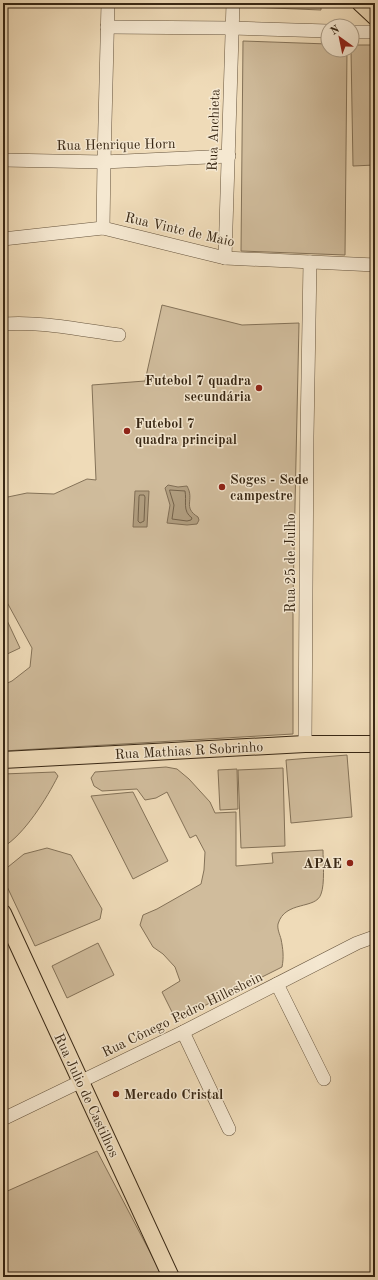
<svg xmlns="http://www.w3.org/2000/svg" width="378" height="1280" font-family="'Old Standard TT',serif">
<style>
.green{fill:#d0bc9c;stroke:#847258}
.water{fill:#b19e80;stroke:#816e55}
.lines{fill:none;stroke-linecap:round;stroke-linejoin:round}
.shore{stroke:#74624a;stroke-width:1}
.minor-casing{stroke:#66543d;stroke-width:14}
.major-casing{stroke:#382714;stroke-width:18}
.minor{stroke:#f5e8d1;stroke-width:13}
.major{stroke:#efdbb8;stroke-width:16}
.poi-dot{fill:#8f2418;stroke:#f5e8d1;stroke-width:1.5}
.labels{text-anchor:middle;stroke-width:3;stroke-linejoin:round;paint-order:stroke}
.street-label{font-size:14px;fill:#382714;stroke:#f5e8d1}
.poi-label{font-size:14px;font-weight:bold;fill:#382714;stroke:#f5e8d1;text-anchor:start}
</style>
<rect width="100%" height="100%" fill="#efdbb8"/>
<filter id="stains"><feTurbulence type="fractalNoise" baseFrequency=".005" numOctaves="4"/><feColorMatrix values="0 0 0 0 .2 0 0 0 0 .09 0 0 0 0 .02 0 0 0 .5 -.17"/></filter>
<radialGradient id="worn" r=".72"><stop offset=".6" stop-color="#630" stop-opacity="0"/><stop offset="1" stop-color="#630" stop-opacity=".3"/></radialGradient>
<g class="green">
<path d="M248,3H321V10L248,7Z"/>
<path d="M243,41L328,44V50H347L345,255L241,251Z"/>
<path d="M352,45H375V165L353,166L351,50H352Z"/>
<path d="M162,305L242,325L299,323L293,597V734L3,751V685L12,681L30,667L32,648L3,595V498L27,493L54,494L87,479L96,480L92,385L145,381Z"/>
<path d="M3,612L20,648L3,656Z"/>
<path d="M347,755L352,817L291,823L286,760Z"/>
<path d="M166,767L177,769L189,779L210,802L215,813L236,812V866L273,863L272,853L323,850C323,861 325,884 321,894C316,910 285,900 278,924C277,929 280,935 281,939C283,949 284,957 282,967L176,1020L162,992L180,981L175,967L163,954L153,947L140,925L143,915L157,909L201,884L204,870L205,852L196,835L190,838L167,792L156,798L145,800L137,789L102,791L94,786L91,778L95,772Z"/>
<path d="M283,768L285,846L241,848L238,770Z"/>
<path d="M237,769L238,809L220,810L218,770Z"/>
<path d="M55,772L58,776C47,798 24,835 3,847V774Z"/>
<path d="M133,792L168,861L133,879L91,796Z"/>
<path d="M47,848L71,855L102,909L100,919L35,946L3,878V871L24,854Z"/>
<path d="M98,943L114,975L67,998L52,966Z"/>
<path d="M97,1151L163,1277H3V1193Z"/>
</g>
<g class="water">
<path d="M168,485L178,487L187,486C195,500 182,507 198,517L199,520L197,524L187,525L167,523L170,505L165,488Z"/>
<path d="M135,491H149L147,527H133Z"/>
</g>
<g class="lines">
<g class="shore">
<path d="M170,490L185,491C187,501 182,511 192,518L191,520L187,521L172,519L174,505L170,492Z"/>
<path d="M140,495H144L145,497L144,521L140,523L138,521L139,497Z"/>
</g>
<g class="minor-casing">
<g id="minor">
<path d="M107,27L232,28L328,31"/>
<path d="M352,32H375"/>
<path d="M3,160L104,162L229,156"/>
<path d="M103,228L104,162L108,3"/>
<path d="M3,239L103,228L225,258L375,265"/>
<path d="M225,258L233,3"/>
<path d="M3,324C41,321 81,330 119,335"/>
<path d="M305,744L307,436L310,262"/>
<path d="M277,984L324,1079"/>
<path d="M183,1032L229,1129"/>
<path d="M3,1119L183,1032L357,943L371,938H375"/>
</g>
</g>
<g class="major-casing">
<g id="major">
<path d="M360,3L375,17"/>
<path d="M3,760L305,744H375"/>
<path d="M3,913L171,1277"/>
</g>
</g>
<use href="#minor" class="minor"/>
<use href="#major" class="major"/>
</g>
<g class="poi-dot">
<circle cx="259" cy="388" r="4"/>
<circle cx="127" cy="431" r="4"/>
<circle cx="222" cy="487" r="4"/>
<circle cx="350" cy="863" r="4"/>
<circle cx="116" cy="1094" r="4"/>
</g>
<g class="labels">
<g class="street-label">
<text transform="translate(213 130) rotate(-88)" y="5">Rua Anchieta</text>
<text transform="translate(116 144) rotate(-1)" y="5">Rua Henrique Horn</text>
<text transform="translate(180 229) rotate(13)" y="5">Rua Vinte de Maio</text>
<text transform="translate(290 563) rotate(-90)" y="5">Rua 25 de Julho</text>
<text transform="translate(189 750) rotate(-3)" y="5">Rua Mathias R Sobrinho</text>
<text transform="translate(182 1014) rotate(-26)" y="5">Rua Cônego Pedro Hilleshein</text>
<text transform="translate(87 1095) rotate(65)" y="5">Rua Julio de Castilhos</text>
</g>
<g class="poi-label">
<text x="251" y="385" text-anchor="end">Futebol 7 quadra<tspan x="251" dy="16">secundária</tspan></text>
<text x="135" y="428">Futebol 7<tspan x="135" dy="16">quadra principal</tspan></text>
<text x="230" y="484">Soges - Sede<tspan x="230" dy="16">campestre</tspan></text>
<text x="342" y="868" text-anchor="end">APAE</text>
<text x="124" y="1099">Mercado Cristal</text>
</g>
</g>
<rect width="378" height="1280" fill="none" stroke="#efdbb8" stroke-width="16"/>
<rect x="4" y="4" width="370" height="1272" fill="none" stroke="#382714" stroke-width="2"/>
<rect x="8" y="8" width="362" height="1264" fill="none" stroke="#382714"/>
<g transform="translate(340 38) rotate(327)"><circle r="19" fill="#f5e8d1" stroke="#a99b85"/>
<path d="M0-3L7 15L0 10L-7 15Z" fill="#8f2418"/>
<text y="-6" font-size="11" font-weight="bold" text-anchor="middle" fill="#382714">N</text>
</g>
<rect width="100%" height="100%" filter="url(#stains)"/>
<rect width="100%" height="100%" fill="url(#worn)"/>
</svg>
